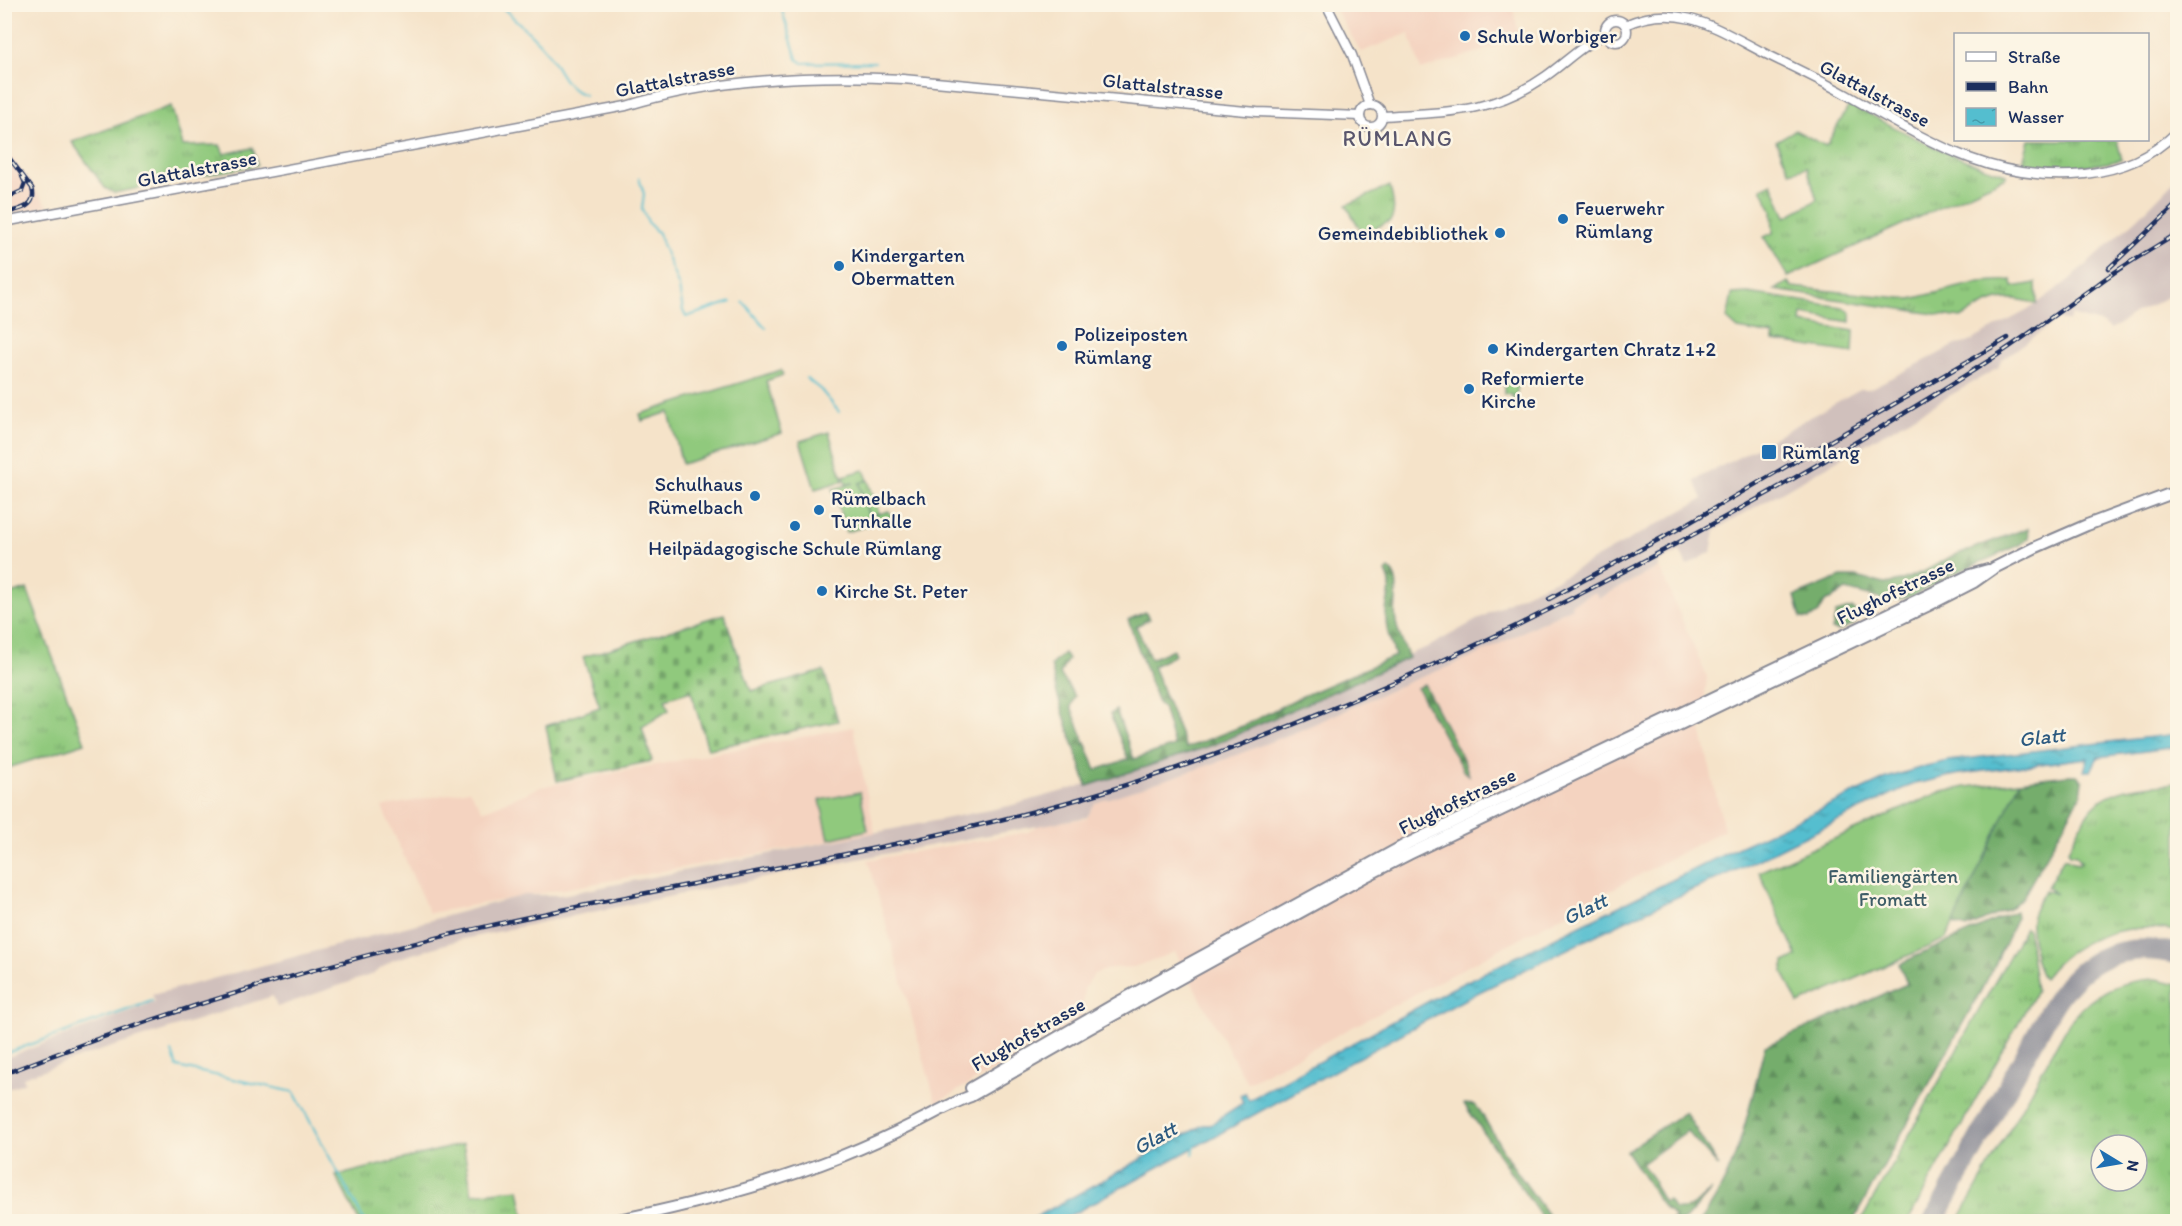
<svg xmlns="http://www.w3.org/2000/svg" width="2182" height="1226" font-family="Itim,sans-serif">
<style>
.built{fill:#f4d3c0}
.industrial{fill:#d0c0bc}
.grass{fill:url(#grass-tufts);stroke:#567c6e;stroke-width:1.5;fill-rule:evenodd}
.forest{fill:url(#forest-firs);stroke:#486e65;stroke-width:1.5}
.cemetery{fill:url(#cemetery-stones);stroke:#567c6e;stroke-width:1.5}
.garden{fill:#90c97d;stroke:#567c6e;stroke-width:1.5}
.water{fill:url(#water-ripples);stroke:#387696;stroke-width:1.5}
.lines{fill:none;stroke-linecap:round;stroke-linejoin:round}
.stream{stroke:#54becf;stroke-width:2}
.taxiway{stroke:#888994;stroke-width:21}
.minor-casing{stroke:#888994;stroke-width:11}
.major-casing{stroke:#888994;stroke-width:14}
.minor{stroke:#fff;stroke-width:8}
.major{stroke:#fff;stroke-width:10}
.rail-casing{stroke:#1b2f5e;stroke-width:4.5}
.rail{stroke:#fcf5e5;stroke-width:2;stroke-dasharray:7;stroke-linecap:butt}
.poi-dot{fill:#1f6fb2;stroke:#fcf5e5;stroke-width:2}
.labels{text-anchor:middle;stroke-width:5;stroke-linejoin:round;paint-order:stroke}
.poi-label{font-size:20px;fill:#1b2f5e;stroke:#fcf5e5;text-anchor:start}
.street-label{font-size:20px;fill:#1b2f5e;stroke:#fcf5e5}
.park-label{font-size:20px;fill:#3e5d67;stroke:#fcf5e5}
.water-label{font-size:21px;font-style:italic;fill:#2c5a80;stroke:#fcf5e5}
.quarter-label{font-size:22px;letter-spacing:1.5px;fill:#59566d;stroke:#fcf5e5}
</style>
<defs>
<pattern id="grass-tufts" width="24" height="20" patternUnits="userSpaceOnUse" patternTransform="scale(1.5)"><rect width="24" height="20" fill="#90c97d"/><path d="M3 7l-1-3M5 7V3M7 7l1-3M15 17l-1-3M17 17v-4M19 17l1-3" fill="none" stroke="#75a46a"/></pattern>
<pattern id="forest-firs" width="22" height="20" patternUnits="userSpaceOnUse" patternTransform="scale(1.5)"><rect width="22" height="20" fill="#74ad6c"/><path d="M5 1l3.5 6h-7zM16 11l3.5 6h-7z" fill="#5e8d5c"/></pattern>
<pattern id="cemetery-stones" width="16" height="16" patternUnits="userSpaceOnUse" patternTransform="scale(1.5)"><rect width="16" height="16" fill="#90c97d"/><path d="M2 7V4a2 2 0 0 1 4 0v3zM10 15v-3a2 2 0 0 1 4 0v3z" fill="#75a46a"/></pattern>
<pattern id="water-ripples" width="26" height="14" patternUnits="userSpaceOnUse" patternTransform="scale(1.5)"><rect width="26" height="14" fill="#54becf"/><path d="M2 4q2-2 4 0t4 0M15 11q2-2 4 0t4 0" fill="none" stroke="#459bab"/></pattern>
</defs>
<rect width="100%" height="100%" fill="#fcf5e5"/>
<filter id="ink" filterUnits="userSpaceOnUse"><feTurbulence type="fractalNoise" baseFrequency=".0167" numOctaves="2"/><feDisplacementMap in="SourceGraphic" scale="12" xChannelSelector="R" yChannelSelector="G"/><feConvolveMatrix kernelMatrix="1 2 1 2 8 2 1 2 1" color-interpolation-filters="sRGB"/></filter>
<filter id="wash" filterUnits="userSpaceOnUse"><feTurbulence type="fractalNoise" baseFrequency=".008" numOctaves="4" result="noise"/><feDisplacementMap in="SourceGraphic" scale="24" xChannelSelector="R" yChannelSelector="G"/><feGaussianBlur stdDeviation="1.35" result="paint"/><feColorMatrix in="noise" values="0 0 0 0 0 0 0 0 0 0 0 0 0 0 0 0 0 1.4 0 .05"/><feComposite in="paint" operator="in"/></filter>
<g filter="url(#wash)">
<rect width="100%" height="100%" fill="#f5e3c9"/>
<g class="built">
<path d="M1333,5H1512L1520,39L1421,70L1409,33L1361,52Z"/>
<path d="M5,149L48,206L5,214Z"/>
<path d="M1659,567L1707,677L1701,729L1724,830L1247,1083L1175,952L1134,967L1111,968L1094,974L1084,989L1083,1018L936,1103L868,860L1028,832L1040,825L1087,818L1095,803L1218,762L1296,732L1411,681L1471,658L1571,607L1570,604L1596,592L1599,598Z"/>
<path d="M853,727L875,833L429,913L382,807L469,790L483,811L541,787Z"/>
</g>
<path class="industrial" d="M2177,178V292L2132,315L2111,330L2103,324L2071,315L2069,321L2059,319L2001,360L1998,368L1715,530L1711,552L1687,566L1680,551L1657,563L1659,567L1599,598L1595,592L1571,604L1572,607L1471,658L1411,681L1296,732L1218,762L1095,803L1087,817L873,856L547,921L459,940L393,960L373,974L277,1007L273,996L96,1052L23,1077L25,1082L5,1090V1058L155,1002L152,995L524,895H562L1009,806L1092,783L1183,752L1325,687L1430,646L1516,598L1560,578L1703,499L1694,480L1743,455L1860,389H1869L1956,345L1967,343L2028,310L2069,280L2138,218Z"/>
<g class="grass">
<path d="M1850,104C1901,131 1950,158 2006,174V177L1788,277L1764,237L1773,233L1772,210L1761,188L1772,183L1786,217L1817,200L1807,167L1790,172L1776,141L1795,130L1826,146Z"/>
<path d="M171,106L183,146L220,145L224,154L253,148L257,165L114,193L105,188L72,142Z"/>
<path d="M2029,140H2117L2122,160C2089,167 2057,169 2022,165Z"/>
<path d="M1390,186C1392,198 1397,210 1390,221L1363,234L1346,205Z"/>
<path d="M2012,280L2013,287L2036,283L2037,304C2003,293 1989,301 1961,318L1775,290L1788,282L1792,287L1911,299L1980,282Z"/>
<path d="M1748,293L1843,307L1851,313V322L1802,314L1801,323L1854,331L1853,353L1773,341V335L1738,329L1727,319L1732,294Z"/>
<path d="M1512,376L1519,378L1515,403L1511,404L1513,395L1504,394V381Z"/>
<path d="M868,480L879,513L869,516L859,482Z"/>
<path d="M27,589L85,743L5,769V596Z"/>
<path d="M2177,783V931C2127,921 2075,937 2044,978C2036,972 2030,931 2031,920C2033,909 2040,899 2045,890L2056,894L2047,887L2064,858L2078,864L2081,861L2076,855L2070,854L2068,850C2076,836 2082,818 2094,806C2115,785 2150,786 2177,783Z"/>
<path d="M2025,928L2028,930L2036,991L1908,1221H1861Z"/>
<path d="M2156,979L2177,984V1221H1958L2070,1021C2092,994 2121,979 2156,979ZM2101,1145H2137V1181H2101Z"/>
<path d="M463,1144L472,1194L519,1189L525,1221H359L336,1176Z"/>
</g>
<g class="forest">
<path d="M2028,528L2029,538L2020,545L1944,578L1913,596L1898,600H1884L1846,590L1825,602L1819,613L1809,619L1801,618L1795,596L1841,577H1856L1885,584L1900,581L1927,570L1952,556Z"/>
<path d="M1389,569C1404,579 1392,606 1396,622C1398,634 1404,646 1409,658L1213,745L1087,786L1057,694L1051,665L1064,653L1068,659L1060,674L1075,696L1071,707L1096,770L1128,759L1110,714L1116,710L1134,759L1174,746L1163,707L1158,703L1128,620L1145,612L1150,619L1136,626L1151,659L1173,649L1175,655L1153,666L1186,748L1243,726L1296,699L1395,656C1391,642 1385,629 1386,614C1386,596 1395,590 1386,572Z"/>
<path d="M1852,608L1859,614L1854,625L1839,631L1832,630L1836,613Z"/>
<path d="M1424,684L1464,761L1469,775L1464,772L1417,688Z"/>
<path d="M2067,775H2077L2083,781L2081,795L2023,897L2009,909L1967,928L1953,924L2020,781Z"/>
<path d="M2016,911L2017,917L1993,969L1853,1221H1700C1739,1172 1749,1106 1765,1046L1907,984L1899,964Z"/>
<path d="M1464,1104L1475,1105L1480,1111L1508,1159L1552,1221H1544Z"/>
<path d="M1685,1112L1719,1167L1687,1131L1642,1164L1655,1182L1653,1184L1664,1202L1668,1200L1674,1209C1693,1211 1698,1201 1712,1190L1684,1221H1670L1675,1217L1663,1207L1626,1151Z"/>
</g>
<path class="cemetery" d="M724,614L751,691L824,671L838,721L708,749L691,691L665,699L669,710L642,727L652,761L557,781L546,726L600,707L583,657Z"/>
<g class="garden">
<path d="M781,370L783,375L766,381L782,433L682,464L669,412L642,421L640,414Z"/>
<path d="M829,432L843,481L815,489L800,441Z"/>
<path d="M864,470L868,480L859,483L871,525L846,532L833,489L854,483L846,484L843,476Z"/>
<path d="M889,511L892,519L876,524L875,515Z"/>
<path d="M2020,781L1946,939L1798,1004L1783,972L1784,962L1797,956L1759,872L1938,793L1966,787Z"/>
<path d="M860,792L868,830L829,839L820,800Z"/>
</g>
<path class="water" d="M2177,734V747L2098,757L2091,771H2084L2088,758L1960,774L1915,784L1902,789L1745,866L1629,919L1469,997L1060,1221H1029L1203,1125H1211L1219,1118L1243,1103L1240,1095L1245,1093L1249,1100L1451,989L1737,848L1887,778L1926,766L1948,761Z"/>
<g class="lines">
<g class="stream">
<path d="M499,4C514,19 530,32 543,47C558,63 562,89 585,95"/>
<path d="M780,4L797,59L803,63L875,62"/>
<path d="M639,178L644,194L642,209L649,224L658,233L664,249L679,287L683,311L686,317L731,302"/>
<path d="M743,302L766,328"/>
<path d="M806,378L821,390L839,412"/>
<path d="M172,1052L177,1067L294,1092L365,1222"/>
<path d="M4,1054L152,1001"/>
<path d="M1193,1154L1195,1145"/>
</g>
<path class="taxiway" d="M1933,1222L2049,1012C2079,960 2118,940 2178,954"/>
</g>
</g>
<g filter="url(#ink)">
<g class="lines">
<g class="minor-casing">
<g id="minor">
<path d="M1326,4L1352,55L1370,105"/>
<circle cx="1616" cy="31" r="11"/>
<path d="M1625,25C1679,0 1719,30 1766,54C1793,67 1820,80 1847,95C1923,138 1993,184 2085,174C2123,169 2150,158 2178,131"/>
<circle cx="1371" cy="116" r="11"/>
<path d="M1383,116C1444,112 1493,114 1546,76C1566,62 1583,44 1606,34"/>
<path d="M4,222L626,106C712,79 814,74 903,79L1257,112L1360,116"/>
</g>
</g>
<g class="major-casing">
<g id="major">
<path d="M971,1088L1115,1004L1407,844L1970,575L1988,570"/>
<path d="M608,1222C688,1206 766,1186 842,1156C867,1146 893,1134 917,1122C935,1113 952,1103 971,1096L1090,1028L1364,877L1409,854L1927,606L1974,582L1994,568L2034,548L2087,525L2178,491"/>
</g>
</g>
<use href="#minor" class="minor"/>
<use href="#major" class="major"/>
<g class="rail-casing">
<g id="rail">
<path d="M4,151L32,188C38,207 19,210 4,213"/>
<path d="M4,199L22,191L25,183L22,176"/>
<path d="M2109,268L2178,203"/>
<path d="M1549,599L1680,528L2008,338"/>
<path d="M4,1074C180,1005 363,951 548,913C736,873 929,845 1113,789C1252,746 1387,688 1518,625C1677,547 1832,460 1982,365C2022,340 2059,311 2098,284C2123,265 2151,250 2178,233"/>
</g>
</g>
<use href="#rail" class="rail"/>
</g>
</g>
<g class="poi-dot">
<circle cx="1465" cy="36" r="6"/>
<circle cx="1563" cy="219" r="6"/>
<circle cx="1500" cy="233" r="6"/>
<circle cx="839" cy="266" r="6"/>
<circle cx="1062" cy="346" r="6"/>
<circle cx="1493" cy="349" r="6"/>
<circle cx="1469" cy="389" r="6"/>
<rect x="1761" y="444" width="16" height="16" rx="3"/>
<circle cx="755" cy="496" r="6"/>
<circle cx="819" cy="510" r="6"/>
<circle cx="795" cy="526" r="6"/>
<circle cx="822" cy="591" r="6"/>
</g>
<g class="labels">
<g class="poi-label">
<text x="1477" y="43">Schule Worbiger</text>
<text x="1575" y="215">Feuerwehr<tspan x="1575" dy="23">Rümlang</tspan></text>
<text x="1488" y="240" text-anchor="end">Gemeindebibliothek</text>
<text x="851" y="262">Kindergarten<tspan x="851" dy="23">Obermatten</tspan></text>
<text x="1074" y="341">Polizeiposten<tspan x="1074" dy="23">Rümlang</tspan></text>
<text x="1505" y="356">Kindergarten Chratz 1+2</text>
<text x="1481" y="385">Reformierte<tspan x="1481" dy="23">Kirche</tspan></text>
<text x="1782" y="459">Rümlang</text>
<text x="743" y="491" text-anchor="end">Schulhaus<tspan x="743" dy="23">Rümelbach</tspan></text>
<text x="831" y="505">Rümelbach<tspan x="831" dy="23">Turnhalle</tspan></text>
<text x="795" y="555" text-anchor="middle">Heilpädagogische Schule Rümlang</text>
<text x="834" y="598">Kirche St. Peter</text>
</g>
<g class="street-label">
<text transform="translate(675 79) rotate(-11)" y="7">Glattalstrasse</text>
<text transform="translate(1163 86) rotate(6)" y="7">Glattalstrasse</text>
<text transform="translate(1875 93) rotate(28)" y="7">Glattalstrasse</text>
<text transform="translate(197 169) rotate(-11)" y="7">Glattalstrasse</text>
<text transform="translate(1895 591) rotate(-26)" y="7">Flughofstrasse</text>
<text transform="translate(1457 801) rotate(-26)" y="7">Flughofstrasse</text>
<text transform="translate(1028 1034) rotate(-30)" y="7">Flughofstrasse</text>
</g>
<g class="park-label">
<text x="1893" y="883">Familiengärten<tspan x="1893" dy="23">Fromatt</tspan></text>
</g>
<g class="water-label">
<text transform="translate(2042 737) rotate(-7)" y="7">Glatt</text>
<text transform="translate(1585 909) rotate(-26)" y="7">Glatt</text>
<text transform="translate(1155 1138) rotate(-29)" y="7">Glatt</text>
</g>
<g class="quarter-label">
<text x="1398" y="146">RÜMLANG</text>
</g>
</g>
<rect width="2182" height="1226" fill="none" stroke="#fcf5e5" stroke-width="24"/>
<rect x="1954" y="33" width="195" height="108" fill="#fcf5e5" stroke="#a2a6af" stroke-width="1.5"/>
<rect x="1966" y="52" width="30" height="9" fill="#ffffff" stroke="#a2a6af" stroke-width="1.5"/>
<text x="2008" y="63" font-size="18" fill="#1b2f5e">Straße</text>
<rect x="1966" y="82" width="30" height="9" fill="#1b2f5e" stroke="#a2a6af" stroke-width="1.5"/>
<text x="2008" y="93" font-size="18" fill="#1b2f5e">Bahn</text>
<rect x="1966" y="108" width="30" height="18" fill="url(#water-ripples)" stroke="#a2a6af" stroke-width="1.5"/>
<text x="2008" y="123" font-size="18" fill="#1b2f5e">Wasser</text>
<g transform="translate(2119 1163) rotate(101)"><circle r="28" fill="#fcf5e5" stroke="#a2a6af" stroke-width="1.5"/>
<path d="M0-4.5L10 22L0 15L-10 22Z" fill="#1f6fb2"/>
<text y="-9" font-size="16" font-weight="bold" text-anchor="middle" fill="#1b2f5e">N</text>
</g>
</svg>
